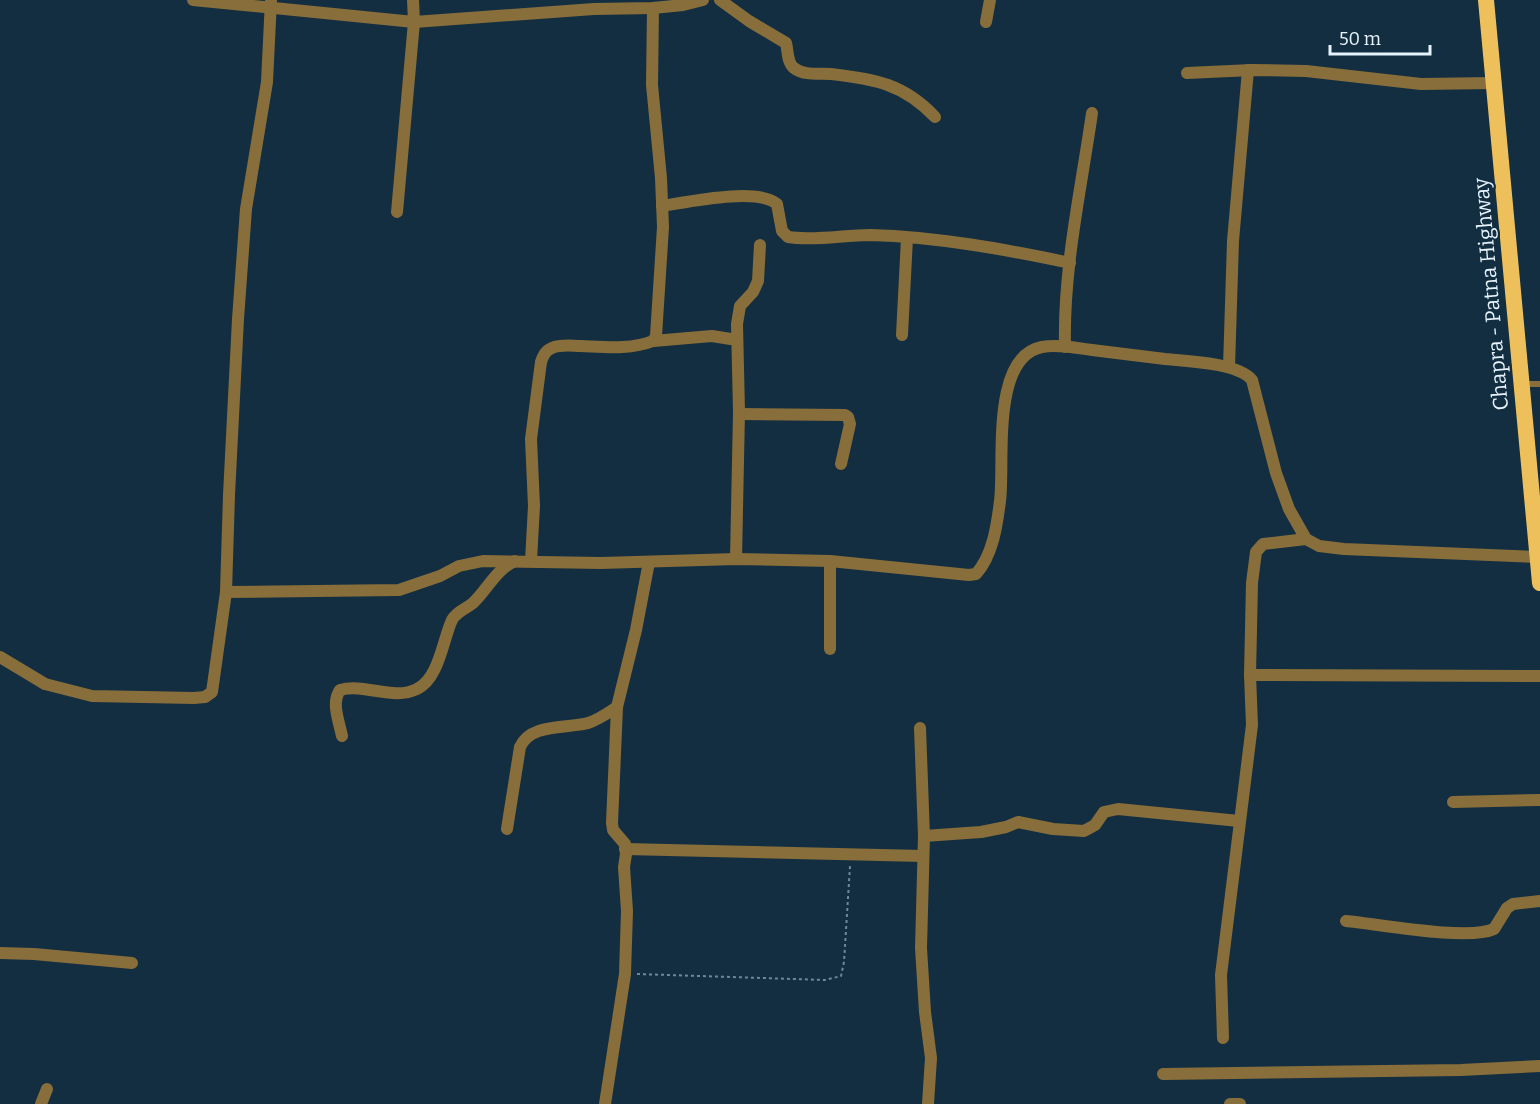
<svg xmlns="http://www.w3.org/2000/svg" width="1540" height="1104" font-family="Bitter,serif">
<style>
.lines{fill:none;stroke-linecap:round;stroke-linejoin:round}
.path{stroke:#738897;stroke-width:2;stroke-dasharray:3 3;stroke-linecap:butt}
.service{stroke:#886e3a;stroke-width:6}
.minor{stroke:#886e3a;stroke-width:12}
.trunk{stroke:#eec05c;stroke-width:16}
.labels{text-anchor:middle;stroke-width:4.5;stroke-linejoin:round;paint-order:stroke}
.street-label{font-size:21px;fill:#e6f3fd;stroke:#132e41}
</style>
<rect width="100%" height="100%" fill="#132e41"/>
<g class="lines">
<path class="path" d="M637,974L825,980L841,976L844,962L850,866"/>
<path class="service" d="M1522,384H1540"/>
<g class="minor">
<path d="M193,0L414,22L594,9L653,8L683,5L703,0"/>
<path d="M720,0L749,21L786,43C788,50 787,63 794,68C804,76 820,73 831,74C875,79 904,84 935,117"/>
<path d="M986,22L990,0"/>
<path d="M1187,73L1252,70L1306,71L1421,84L1494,83"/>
<path d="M662,206C688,202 757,187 777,204L782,231L788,237C815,241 843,235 870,235C938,237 1004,249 1070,263"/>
<path d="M397,212L414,22L413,0"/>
<path d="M902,335L907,238"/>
<path d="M653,341L712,336L737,340"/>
<path d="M1065,347C1063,269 1081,190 1092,113"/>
<path d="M1229,367L1233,241L1248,70"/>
<path d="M739,414L845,415L848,417L850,424L841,464"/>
<path d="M736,559L739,412L737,324L740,306L753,292L758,281L760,245"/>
<path d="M531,561L534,506L531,439L541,362C543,356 545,351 552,348C561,344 572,346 581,346C605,347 630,350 653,341L656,336L663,227L661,178L652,85L653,8"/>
<path d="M830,561V649"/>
<path d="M226,592L399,590L440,576L459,566L483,561L601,563L736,559L830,561L969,575L976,574C993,555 997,525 1000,501C1005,464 990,357 1042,347C1058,344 1076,348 1092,350C1116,353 1141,356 1165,359C1187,361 1238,363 1252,380L1276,473L1289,509L1306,539L1319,546L1344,549L1538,557"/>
<path d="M0,657L45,684L92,696L194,698L205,697L212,692L226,592L229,495L238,319L246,209L267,82L271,0"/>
<path d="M1250,675L1540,676"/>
<path d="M920,728L924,836L921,948L925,1012L931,1058L928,1104"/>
<path d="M342,736C339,721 331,703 340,690C365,683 393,701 417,689C439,679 443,639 452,620C457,611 466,609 473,603C488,589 495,570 515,561"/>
<path d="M1453,802L1540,800"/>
<path d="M507,829L520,747C531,723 565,729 588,723C598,720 608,713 617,707"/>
<path d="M924,836L981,832L1006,827L1018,822L1053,829L1084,831L1095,825L1104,812L1118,809L1239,821"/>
<path d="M625,849L923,856"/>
<path d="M1346,921C1378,924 1468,941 1494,929L1507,908L1513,904L1540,901"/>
<path d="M0,953L34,954L132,963"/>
<path d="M1223,1038L1221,975L1252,725L1250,675L1252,583L1256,552L1263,544L1306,539"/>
<path d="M1163,1074L1461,1070L1540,1066"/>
<path d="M41,1104L47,1089"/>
<path d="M605,1104L625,974L627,911L624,867L626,854L625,844L613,830L612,823L617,707L636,630L649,562"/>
<path d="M1230,1104H1240"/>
</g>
<path class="trunk" d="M1486,0L1540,583"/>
</g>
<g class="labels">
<g class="street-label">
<text transform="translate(1491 294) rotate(-95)" y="7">Chapra - Patna Highway</text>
</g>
</g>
<path d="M1330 45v9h100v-9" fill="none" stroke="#e6f3fd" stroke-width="3"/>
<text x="1339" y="45" font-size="18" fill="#e6f3fd" stroke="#132e41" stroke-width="4.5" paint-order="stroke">50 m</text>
</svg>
